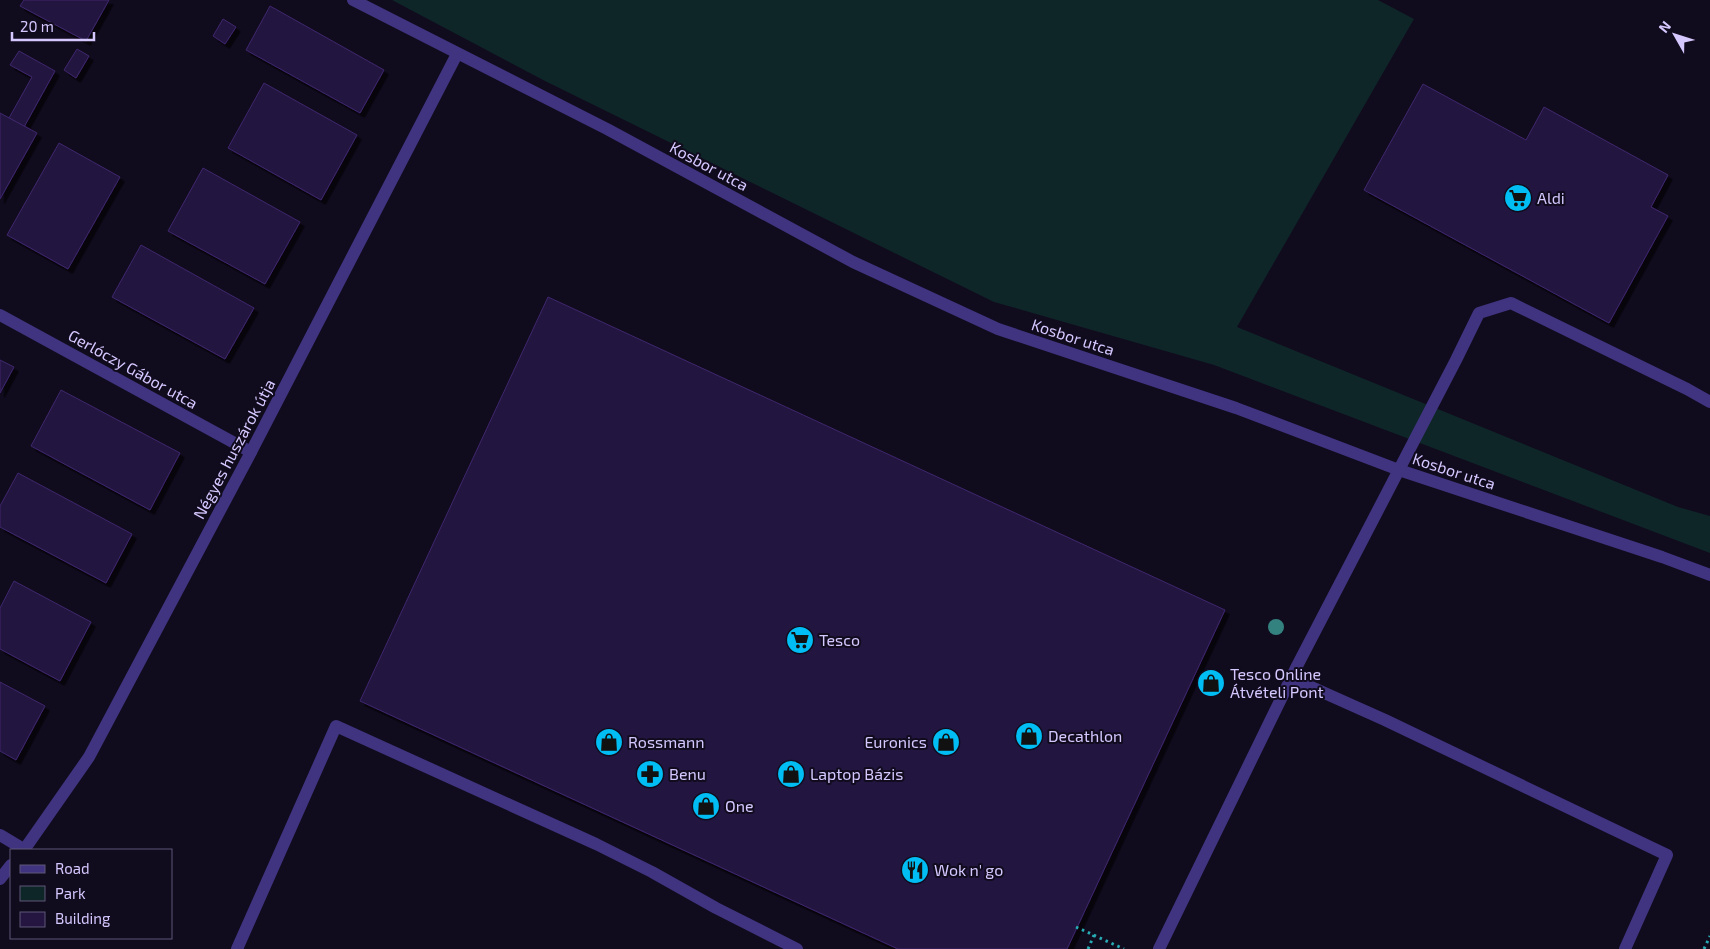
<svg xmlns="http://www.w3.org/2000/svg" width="1710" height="949" font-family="'Exo 2',sans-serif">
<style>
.green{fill:#0e2628}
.building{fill:#241640;stroke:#3e276d;filter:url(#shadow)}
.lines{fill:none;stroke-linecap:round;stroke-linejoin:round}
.path{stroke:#27abb4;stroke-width:3;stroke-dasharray:2.5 4;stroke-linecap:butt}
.minor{stroke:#403480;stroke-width:12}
.tree{fill:#348280}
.labels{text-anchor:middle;stroke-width:4;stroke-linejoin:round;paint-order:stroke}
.street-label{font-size:16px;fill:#d5c8ff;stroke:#110b1e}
.poi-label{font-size:16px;fill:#d5c8ff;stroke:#110b1e;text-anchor:start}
</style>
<defs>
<filter id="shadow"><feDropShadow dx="4.5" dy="4.5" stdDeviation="0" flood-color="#0009"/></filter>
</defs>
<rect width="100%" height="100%" fill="#110b1e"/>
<path class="green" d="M392,0H1378L1414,19L1237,327L1678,507L1710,516V553L1214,365L994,302L545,81Z"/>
<g class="building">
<path d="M24,0H109L86,41L20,6Z"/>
<path d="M270,6L384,70L360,113L246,50Z"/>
<path d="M223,19L236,27L225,44L213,36Z"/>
<path d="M77,49L89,56L76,78L64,70Z"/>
<path d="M19,51L55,71L24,127L9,118L32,77L10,65Z"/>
<path d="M264,83L357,135L321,200L228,148Z"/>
<path d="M1423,84L1526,140L1544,107L1668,175L1651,207L1668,216L1609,323L1364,190Z"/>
<path d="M0,113L37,133L0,199Z"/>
<path d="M59,143L120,177L68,269L7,235Z"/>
<path d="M203,168L300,222L265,284L168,231Z"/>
<path d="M141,245L254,308L225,359L112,297Z"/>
<path d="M548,297L1225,610L1067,949H898L360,701Z"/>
<path d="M0,360L14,367L0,393Z"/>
<path d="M61,390L180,453L150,510L31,446Z"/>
<path d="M18,473L132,534L106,583L0,527V506Z"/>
<path d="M14,581L91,622L60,681L0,649V608Z"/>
<path d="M0,682L45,706L16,760L0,751Z"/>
</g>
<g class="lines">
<g class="path">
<path d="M1076,927L1124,949"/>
<path d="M1088,949L1094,935"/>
<path d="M1704,949L1710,936"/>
</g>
<g class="minor">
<path d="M353,0L607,129L853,262L998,329L1236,408L1399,470L1662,557L1710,575"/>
<path d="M0,315L251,452"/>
<path d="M1291,678L1385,720L1667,855L1625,949"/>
<path d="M0,835L25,850"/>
<path d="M24,850L89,757L251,452L457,54"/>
<path d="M0,879L11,865"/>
<path d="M237,949L336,726L596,844L652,872L716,908L797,949"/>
<path d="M1159,949L1297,666L1456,360L1479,313L1511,303L1687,389L1710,402"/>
</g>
</g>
<circle class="tree" cx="1276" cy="627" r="8"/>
<defs>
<g id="supermarket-disc" transform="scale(1.4375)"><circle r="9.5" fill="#00bdf3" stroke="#110b1e"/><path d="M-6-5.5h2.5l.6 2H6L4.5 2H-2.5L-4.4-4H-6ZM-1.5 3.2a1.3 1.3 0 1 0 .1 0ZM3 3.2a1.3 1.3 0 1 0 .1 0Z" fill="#111"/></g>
<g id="shop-disc" transform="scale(1.4375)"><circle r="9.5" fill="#00bdf3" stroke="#110b1e"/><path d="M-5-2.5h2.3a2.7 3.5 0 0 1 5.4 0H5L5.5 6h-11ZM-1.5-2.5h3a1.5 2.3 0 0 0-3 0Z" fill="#111"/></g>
<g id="pharmacy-disc" transform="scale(1.4375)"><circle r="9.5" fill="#00bdf3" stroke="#110b1e"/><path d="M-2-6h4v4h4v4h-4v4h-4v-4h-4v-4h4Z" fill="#111"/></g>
<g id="restaurant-disc" transform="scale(1.4375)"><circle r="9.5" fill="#00bdf3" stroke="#110b1e"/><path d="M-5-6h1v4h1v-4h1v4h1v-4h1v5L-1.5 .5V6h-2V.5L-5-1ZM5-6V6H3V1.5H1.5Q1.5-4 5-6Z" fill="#111"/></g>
</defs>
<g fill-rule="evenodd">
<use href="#supermarket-disc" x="1518" y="198"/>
<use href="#supermarket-disc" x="800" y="640"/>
<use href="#shop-disc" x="1211" y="683"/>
<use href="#shop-disc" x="1029" y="736"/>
<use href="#shop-disc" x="609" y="742"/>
<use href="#shop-disc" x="946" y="742"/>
<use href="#pharmacy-disc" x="650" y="774"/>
<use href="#shop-disc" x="791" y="774"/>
<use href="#shop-disc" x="706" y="806"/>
<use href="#restaurant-disc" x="915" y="870"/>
</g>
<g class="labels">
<g class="street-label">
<text transform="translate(709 166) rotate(28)" y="6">Kosbor utca</text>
<text transform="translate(1073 337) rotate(18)" y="6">Kosbor utca</text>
<text transform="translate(133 369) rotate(29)" y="6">Gerlóczy Gábor utca</text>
<text transform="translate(234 449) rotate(-62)" y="6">Négyes huszárok útja</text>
<text transform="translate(1454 471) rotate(18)" y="6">Kosbor utca</text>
</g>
<g class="poi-label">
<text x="1537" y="204">Aldi</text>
<text x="819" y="646">Tesco</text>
<text x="1230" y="680">Tesco Online<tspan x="1230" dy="18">Átvételi Pont</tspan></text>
<text x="1048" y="742">Decathlon</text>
<text x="628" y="748">Rossmann</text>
<text x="927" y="748" text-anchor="end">Euronics</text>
<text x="669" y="780">Benu</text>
<text x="810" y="780">Laptop Bázis</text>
<text x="725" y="812">One</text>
<text x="934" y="876">Wok n' go</text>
</g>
</g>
<rect x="10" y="849" width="162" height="90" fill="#110b1e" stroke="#5f5778"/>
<rect x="20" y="865" width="25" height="8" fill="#403480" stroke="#5f5778"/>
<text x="55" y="874" font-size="15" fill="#d5c8ff">Road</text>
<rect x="20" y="886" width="25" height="15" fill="#0e2628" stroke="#5f5778"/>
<text x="55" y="899" font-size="15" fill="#d5c8ff">Park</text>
<rect x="20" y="912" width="25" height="15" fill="#241640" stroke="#5f5778"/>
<text x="55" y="924" font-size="15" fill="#d5c8ff">Building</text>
<g transform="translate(1675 35) rotate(309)" stroke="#110b1e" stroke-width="4" paint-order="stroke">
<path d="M0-4L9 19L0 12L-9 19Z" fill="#d5c8ff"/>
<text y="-8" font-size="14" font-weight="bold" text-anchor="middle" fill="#d5c8ff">N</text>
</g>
<path d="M12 32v8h82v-8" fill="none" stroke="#d5c8ff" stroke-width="2.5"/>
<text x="20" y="32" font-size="15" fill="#d5c8ff" stroke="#110b1e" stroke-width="4" paint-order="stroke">20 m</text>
</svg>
